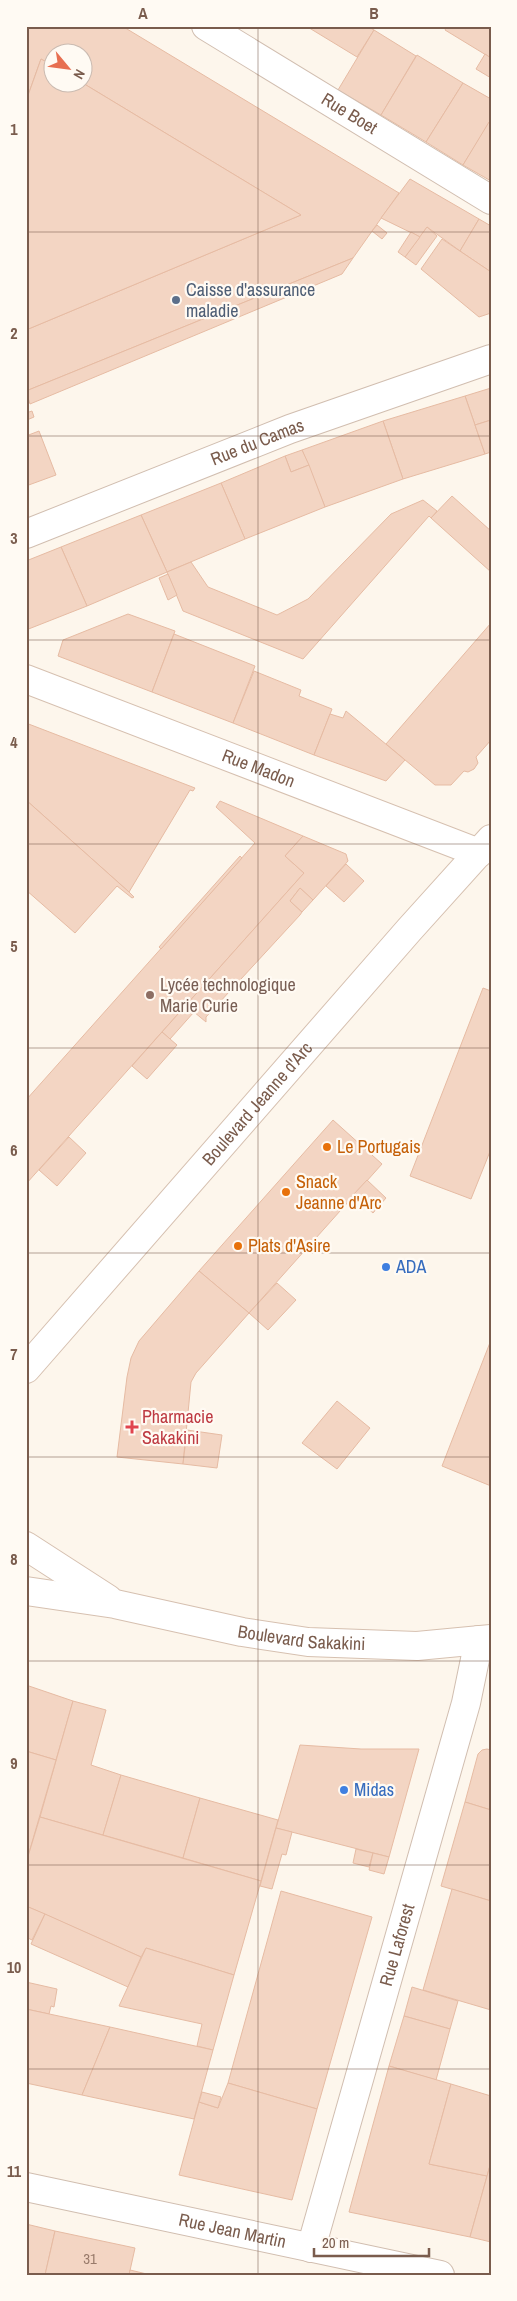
<svg xmlns="http://www.w3.org/2000/svg" width="517" height="2301" font-family="'Archivo Narrow',sans-serif">
<style>
.building{fill:#f3d5c3;stroke:#e6bba3}
.lines{fill:none;stroke-linecap:round;stroke-linejoin:round}
.street-casing{stroke:#d1beb0;stroke-width:30}
.secondary-casing{stroke:#d6c0b0;stroke-width:30}
.street{stroke:#fff;stroke-width:28}
.secondary{stroke:#fff;stroke-width:28}
.grid{fill:none;stroke:#7a5c4d;stroke-width:1;stroke-opacity:0.55}
.service-dot{fill:#5c6f8a;stroke:#fffaf3;stroke-width:2}
.education-dot{fill:#8d6e63;stroke:#fffaf3;stroke-width:2}
.food-dot{fill:#e8710a;stroke:#fffaf3;stroke-width:2}
.shop-dot{fill:#3f7fe0;stroke:#fffaf3;stroke-width:2}
.health-dot{fill:#e0444e;stroke:#fffaf3;stroke-width:2}
.labels{text-anchor:middle;stroke-width:4.5;stroke-linejoin:round;paint-order:stroke}
.number-label{font-size:15px;fill:#987a6a}
.street-label{font-size:18px;fill:#7a5c4d;stroke:#fffaf3}
.service-label{font-size:18px;fill:#4e5e75;stroke:#fffaf3;text-anchor:start}
.education-label{font-size:18px;fill:#785e54;stroke:#fffaf3;text-anchor:start}
.food-label{font-size:18px;fill:#c56008;stroke:#fffaf3;text-anchor:start}
.shop-label{font-size:18px;fill:#366cbe;stroke:#fffaf3;text-anchor:start}
.health-label{font-size:18px;fill:#be3a42;stroke:#fffaf3;text-anchor:start}
.neatline{fill:none;stroke:#7a5c4d;stroke-width:2}
.grid-label{font-size:16px;text-anchor:middle;font-weight:bold;fill:#7a5c4d}
</style>
<rect width="100%" height="100%" fill="#fdf6ec"/>
<g class="building">
<path d="M26,26H122L399,193L353,258L26,391V330L301,215L81,82L82,52H52V65L41,59L26,101Z"/>
<path d="M306,26H367L374,30L357,57Z"/>
<path d="M447,26H491V58L445,30Z"/>
<path d="M374,30L416,56L381,115L338,90Z"/>
<path d="M485,54L491,58V78L476,69Z"/>
<path d="M417,55L463,83L426,142L381,115Z"/>
<path d="M41,59L52,65V82H81L301,215L26,330V101Z"/>
<path d="M463,83L491,99V120L463,165L426,142Z"/>
<path d="M489,122L491,123V181L463,165Z"/>
<path d="M410,179L479,219L460,251L427,227L420,237L381,218Z"/>
<path d="M479,219L491,226V272L460,251Z"/>
<path d="M377,225L387,233L382,239L372,231Z"/>
<path d="M427,227L437,236L416,265L405,257Z"/>
<path d="M411,232L420,237L405,257L398,252Z"/>
<path d="M442,239L491,272V313L479,317L421,269Z"/>
<path d="M353,258L342,274L30,404L26,391Z"/>
<path d="M491,388V420L475,425L465,396Z"/>
<path d="M465,396L485,454L403,479L383,421Z"/>
<path d="M32,411L34,417L27,420L26,413Z"/>
<path d="M491,420V452L485,454L475,425Z"/>
<path d="M383,421L403,479L325,507L302,450Z"/>
<path d="M39,431L56,475L26,486V436Z"/>
<path d="M302,450L309,465L291,472L285,456Z"/>
<path d="M285,456L291,472L309,465L325,507L245,539L221,483Z"/>
<path d="M221,483L245,539L167,572L141,515Z"/>
<path d="M452,496L491,531V572L431,518Z"/>
<path d="M423,500L437,511L431,518L429,516L303,659L183,611L167,572L191,562L208,587L277,615L308,599L391,514Z"/>
<path d="M141,515L167,572L87,606L61,547Z"/>
<path d="M61,547L87,606L26,630V561Z"/>
<path d="M168,574L177,595L168,600L159,578Z"/>
<path d="M128,614L175,631L152,692L58,656L63,640Z"/>
<path d="M491,623V740L476,757L478,763L474,769L468,772L464,771L451,785H435L386,744Z"/>
<path d="M174,634L255,666L233,723L152,692Z"/>
<path d="M254,671L301,690L299,696L332,709L314,755L233,723Z"/>
<path d="M346,711L405,760L386,781L314,755L330,714L343,718Z"/>
<path d="M26,723L195,788L193,791L190,790L129,892L26,800Z"/>
<path d="M26,800L129,892L134,897L132,898L117,886L75,933L26,890Z"/>
<path d="M220,801L303,836L285,856L304,873L26,1184V1100L255,843L216,807Z"/>
<path d="M303,836L346,854L348,861L313,900L300,888L290,901L302,912L300,915L206,1017V1022L194,1012L170,1039L162,1032L304,873L285,856Z"/>
<path d="M240,856L242,858L161,949L159,947Z"/>
<path d="M346,864L364,881L344,902L326,886Z"/>
<path d="M300,888L313,900L302,912L290,901Z"/>
<path d="M483,988L491,991V1149L471,1199L410,1176Z"/>
<path d="M162,1032L177,1045L147,1079L132,1066Z"/>
<path d="M333,1120L382,1164L249,1313L199,1271Z"/>
<path d="M69,1137L86,1153L57,1186L39,1170Z"/>
<path d="M367,1180L386,1198L373,1213L353,1195Z"/>
<path d="M199,1271L249,1313L196,1373L191,1382L183,1464L117,1457L127,1377L131,1358L139,1341Z"/>
<path d="M277,1283L296,1300L268,1330L249,1313Z"/>
<path d="M491,1340V1486L442,1466Z"/>
<path d="M337,1401L370,1428L337,1469L302,1443Z"/>
<path d="M187,1430L222,1435L217,1468L183,1464Z"/>
<path d="M26,1685L73,1701L56,1760L26,1751Z"/>
<path d="M73,1701L106,1710L91,1765L121,1775L103,1835L40,1817Z"/>
<path d="M300,1745L361,1749H419L389,1857L276,1828Z"/>
<path d="M487,1749L491,1750V1810L465,1802L478,1754L482,1750Z"/>
<path d="M26,1751L56,1760L26,1863Z"/>
<path d="M121,1775L200,1798L183,1858L103,1835Z"/>
<path d="M200,1798L278,1820L261,1881L183,1858Z"/>
<path d="M465,1802L491,1810V1901L441,1886Z"/>
<path d="M40,1817L261,1881L234,1975L146,1948L141,1957L26,1906V1863Z"/>
<path d="M276,1828L292,1832L286,1855L282,1854L272,1889L260,1886Z"/>
<path d="M356,1849L373,1853L369,1867L353,1863Z"/>
<path d="M373,1853L389,1857L384,1874L369,1870Z"/>
<path d="M452,1889L491,1901V2010L423,1990Z"/>
<path d="M281,1891L372,1917L317,2109L228,2083Z"/>
<path d="M26,1906L45,1914L32,1940L26,1937Z"/>
<path d="M45,1914L141,1957L128,1987L31,1944Z"/>
<path d="M146,1948L234,1975L213,2050L197,2046L202,2024L119,2006Z"/>
<path d="M26,1982L57,1989L54,2007L51,2006L49,2014L26,2009Z"/>
<path d="M412,1987L458,2001L450,2029L404,2016Z"/>
<path d="M26,2009L110,2027L82,2095L26,2083Z"/>
<path d="M404,2016L450,2029L436,2080L389,2066Z"/>
<path d="M110,2027L213,2050L194,2119L82,2095Z"/>
<path d="M389,2066L451,2084L429,2164L487,2176L470,2237L349,2212Z"/>
<path d="M228,2083L317,2109L292,2200L179,2175L199,2102L218,2108Z"/>
<path d="M451,2084L491,2096V2162L487,2176L429,2164Z"/>
<path d="M202,2092L221,2097L218,2108L199,2102Z"/>
<path d="M491,2162V2242L470,2237Z"/>
<path d="M26,2224L55,2231L45,2275H26Z"/>
<path d="M55,2231L135,2248L129,2275H45Z"/>
<path d="M130,2270L151,2275H129Z"/>
</g>
<g class="lines">
<g class="street-casing">
<g id="street">
<path id="s1" d="M206,26L491,200"/>
<path id="s2" d="M26,534L290,429L491,359"/>
<path id="s3" d="M26,2187L440,2275"/>
<path id="s4" d="M311,2248L466,1703L479,1640"/>
</g>
</g>
<g class="secondary-casing">
<g id="secondary">
<path id="s5" d="M26,679L479,853"/>
<path id="s6" d="M26,1369L409,930L491,839"/>
<path d="M26,1546L108,1599"/>
<path id="s7" d="M26,1591L115,1604L242,1632L308,1642L417,1646L491,1639"/>
</g>
</g>
<use href="#street" class="street"/>
<use href="#secondary" class="secondary"/>
</g>
<path class="grid" d="M258,26V2275M26,232H491M26,436H491M26,640H491M26,844H491M26,1048H491M26,1253H491M26,1457H491M26,1661H491M26,1865H491M26,2069H491"/>
<circle class="service-dot" cx="176" cy="300" r="5"/>
<circle class="education-dot" cx="150" cy="995" r="5"/>
<g class="food-dot">
<circle cx="327" cy="1147" r="5"/>
<circle cx="286" cy="1192" r="5"/>
<circle cx="238" cy="1246" r="5"/>
</g>
<g class="shop-dot">
<circle cx="386" cy="1267" r="5"/>
<circle cx="344" cy="1790" r="5"/>
</g>
<path class="health-dot" d="M129.5 1419.5h5v5h5v5h-5v5h-5v-5h-5v-5h5z"/>
<g class="labels">
<g class="number-label">
<text x="90" y="2264">31</text>
</g>
<g class="street-label">
<text dy="6" stroke="none"><textPath href="#s1" startOffset="168">Rue Boet</textPath></text>
<text dy="6" stroke="none"><textPath href="#s2" startOffset="249">Rue du Camas</textPath></text>
<text dy="6" stroke="none"><textPath href="#s5" startOffset="249">Rue Madon</textPath></text>
<text dy="6" stroke="none"><textPath href="#s6" startOffset="352">Boulevard Jeanne d'Arc</textPath></text>
<text dy="6" stroke="none"><textPath href="#s7" startOffset="280">Boulevard Sakakini</textPath></text>
<text dy="6" stroke="none"><textPath href="#s4" startOffset="315">Rue Laforest</textPath></text>
<text dy="6" stroke="none"><textPath href="#s3" startOffset="211">Rue Jean Martin</textPath></text>
</g>
<g class="service-label">
<text x="186" y="296">Caisse d'assurance<tspan x="186" dy="21">maladie</tspan></text>
</g>
<g class="education-label">
<text x="160" y="991">Lycée technologique<tspan x="160" dy="21">Marie Curie</tspan></text>
</g>
<g class="food-label">
<text x="337" y="1153">Le Portugais</text>
<text x="296" y="1188">Snack<tspan x="296" dy="21">Jeanne d'Arc</tspan></text>
<text x="248" y="1252">Plats d'Asire</text>
</g>
<g class="shop-label">
<text x="396" y="1273">ADA</text>
<text x="354" y="1796">Midas</text>
</g>
<g class="health-label">
<text x="142" y="1423">Pharmacie<tspan x="142" dy="21">Sakakini</tspan></text>
</g>
</g>
<rect width="517" height="2301" fill="none" stroke="#fffaf3" stroke-width="55"/>
<g transform="translate(68 68) rotate(119)"><circle r="24" fill="#fffaf3" stroke="#cabbb1"/>
<path d="M0-4L9 19L0 12L-9 19Z" fill="#e76f51"/>
<text y="-8" font-size="14" font-weight="bold" text-anchor="middle" fill="#7a5c4d">N</text>
</g>
<path d="M314 2248v8h115v-8" fill="none" stroke="#7a5c4d" stroke-width="2.5"/>
<text x="322" y="2248" font-size="15" fill="#7a5c4d" stroke="#fffaf3" stroke-width="4" paint-order="stroke">20 m</text>
<rect x="28" y="28" width="462" height="2246" class="neatline"/>
<g class="grid-label">
<text x="143" y="19">A</text>
<text x="374" y="19">B</text>
<text x="14" y="135">1</text>
<text x="14" y="339">2</text>
<text x="14" y="544">3</text>
<text x="14" y="748">4</text>
<text x="14" y="952">5</text>
<text x="14" y="1156">6</text>
<text x="14" y="1360">7</text>
<text x="14" y="1565">8</text>
<text x="14" y="1769">9</text>
<text x="14" y="1973">10</text>
<text x="14" y="2177">11</text>
</g>
</svg>
